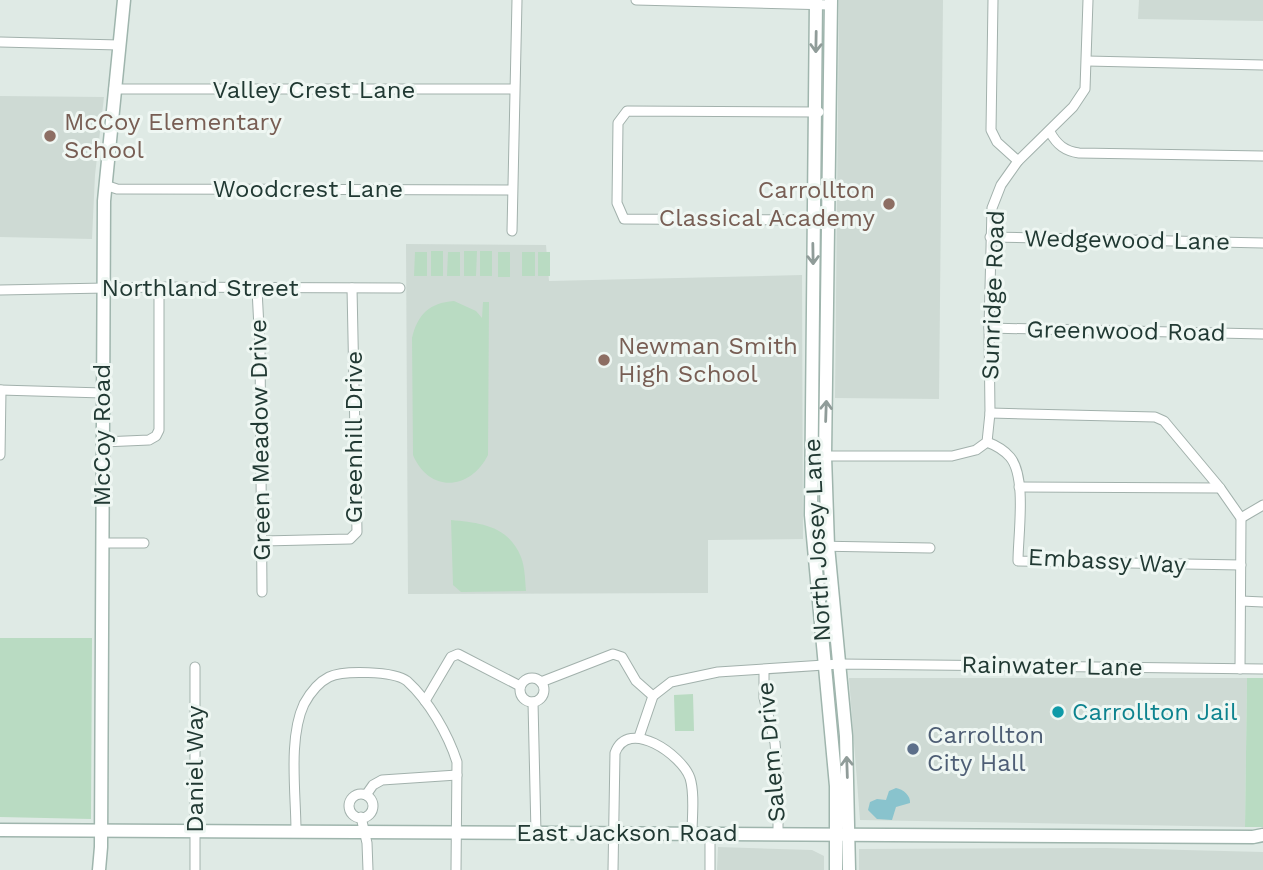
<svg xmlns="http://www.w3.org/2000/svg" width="1263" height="870" font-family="'Work Sans',sans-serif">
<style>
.built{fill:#cedad4}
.green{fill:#b9dbc2}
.water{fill:#89c3cd}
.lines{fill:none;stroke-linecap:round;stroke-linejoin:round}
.street-casing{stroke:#a2b1ac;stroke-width:11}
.secondary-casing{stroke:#9fb5ad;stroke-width:15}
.street{stroke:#fff;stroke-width:9}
.secondary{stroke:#fff;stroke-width:12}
.oneway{stroke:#909c99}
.education-dot{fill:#8d6e63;stroke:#eff7f3;stroke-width:2.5}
.culture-dot{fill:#0f9aa8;stroke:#eff7f3;stroke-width:2.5}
.service-dot{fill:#5c6f8a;stroke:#eff7f3;stroke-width:2.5}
.labels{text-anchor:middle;stroke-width:6;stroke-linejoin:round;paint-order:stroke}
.street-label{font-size:24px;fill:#213933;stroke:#eff7f3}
.education-label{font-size:24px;fill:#785e54;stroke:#eff7f3;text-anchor:start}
.culture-label{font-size:24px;fill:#0d838f;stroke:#eff7f3;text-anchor:start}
.service-label{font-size:24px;fill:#4e5e75;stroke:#eff7f3;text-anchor:start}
</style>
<rect width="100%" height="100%" fill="#dfeae5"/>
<g class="built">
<path d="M839,0H943L939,399L835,398Z"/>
<path d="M1139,0H1263V21L1138,19Z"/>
<path d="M0,96L104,97L95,175L92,239L0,237Z"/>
<path d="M406,244L546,245L549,281L802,275L803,539L708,540V593L408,594Z"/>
<path d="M849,678H1247L1245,827L860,820Z"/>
<path d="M718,847L812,850L824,856V870H717Z"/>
<path d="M1106,848L1263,852V870H859V849Z"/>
</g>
<g class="green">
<rect x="431" y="251" width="12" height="25"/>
<path d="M464,251H477L476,276H464Z"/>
<rect x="480" y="251" width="12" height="25"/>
<path d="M415,252H427V276H414Z"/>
<path d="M448,252H460V276H447Z"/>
<rect x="498" y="252" width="12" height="25"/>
<rect x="522" y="252" width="13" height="24"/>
<rect x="538" y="252" width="12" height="24"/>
<path d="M454,301L476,311L482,318L483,302H489L488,455C470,491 429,493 413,455L412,338C418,314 429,303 454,301Z"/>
<path d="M451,520C480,523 508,525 521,557C525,567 525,580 526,591L461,592L453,585Z"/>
<path d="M0,638H92L91,819L0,817Z"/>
<path d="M1247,678H1263V827H1245Z"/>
<path d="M693,694L694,731H675L674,695Z"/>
</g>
<path class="water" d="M896,788C903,789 911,796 910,803L896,807L892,820L877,819L868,810L870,802L877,799L886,800L889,791Z"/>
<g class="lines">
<g class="street-casing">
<g id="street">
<path d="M636,0L831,5"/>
<path d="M993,0L991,130L997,142L1018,161"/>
<path d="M0,42L119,45"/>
<path d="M1087,61L1263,65"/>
<path d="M114,89H514"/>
<path d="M1050,132C1057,145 1065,151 1079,153L1263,156"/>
<path d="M105,185L117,189L512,190"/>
<path d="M817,220L624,219L617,203L618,123L627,111L819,112"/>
<path d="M512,231L517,0"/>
<path d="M990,237L1263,243"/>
<path d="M257,289L260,348L262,592"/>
<path d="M0,290L159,287L400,288"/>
<path d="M989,328L1263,334"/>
<path d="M0,390L103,393"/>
<path d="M990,413L1155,417L1164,421L1220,488L1241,518L1240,669"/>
<path d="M103,442L149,440L156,436L159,430V287"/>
<path d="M987,442C995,445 1004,450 1010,457C1027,477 1018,535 1018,561L1241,565"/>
<path d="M0,455L1,390"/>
<path d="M822,456H952L976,450L987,442L990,413L989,328L992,208L1001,185L1018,161L1073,107L1085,89L1088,0"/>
<path d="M1019,487L1220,488"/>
<path d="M1241,518L1263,505"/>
<path d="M263,541L350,539L357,532L352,288"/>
<path d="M102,543H144"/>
<path d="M814,546L930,548"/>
<path d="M1241,601L1263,602"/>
<path d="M195,667V870"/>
<path d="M764,670V698L775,743L778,776V834"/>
<circle cx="532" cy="690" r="12"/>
<path d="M541,682L613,654L622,657L636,681L653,696"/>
<path d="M425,701L451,657L458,654L520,686"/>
<path d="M533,702L536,833"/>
<path d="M639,737L653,696L671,682L718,672L840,664L1263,669"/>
<circle cx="361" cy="806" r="12"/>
<path d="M366,795L373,785L382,780L457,775"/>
<path d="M361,817L367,843L368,870"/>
<path d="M296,831C296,794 288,738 304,704C310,693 317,683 329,677C343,670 394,671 407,681C429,701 448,734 457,762L456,870"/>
<path d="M613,870L615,753C628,717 682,755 690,778C695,794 692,817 692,834"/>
<path d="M710,870V834"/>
</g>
</g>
<g class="secondary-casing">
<g id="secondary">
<path d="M816,0L811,515L836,786V870"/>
<path d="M831,0L825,456L828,546L846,736L849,870"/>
<path d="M0,830L1253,837L1263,835"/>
<path d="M99,870L101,847L104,201L124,0"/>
</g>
</g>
<use href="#street" class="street"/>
<use href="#secondary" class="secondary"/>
</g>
<defs><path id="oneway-shaft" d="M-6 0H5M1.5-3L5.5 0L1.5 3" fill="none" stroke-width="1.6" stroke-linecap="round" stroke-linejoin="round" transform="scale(1.75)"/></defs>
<g class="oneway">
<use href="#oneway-shaft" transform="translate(816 42) rotate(91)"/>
<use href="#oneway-shaft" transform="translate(813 254) rotate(89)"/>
<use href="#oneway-shaft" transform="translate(826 411) rotate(-88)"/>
<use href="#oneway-shaft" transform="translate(847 767) rotate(-92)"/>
</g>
<g class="education-dot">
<circle cx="50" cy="136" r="7"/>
<circle cx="889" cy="204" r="7"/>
<circle cx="604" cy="360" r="7"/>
</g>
<circle class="culture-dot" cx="1058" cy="712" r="7"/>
<circle class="service-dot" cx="913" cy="749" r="7"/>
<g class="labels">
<g class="street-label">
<text x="314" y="98">Valley Crest Lane</text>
<text x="308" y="197">Woodcrest Lane</text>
<text transform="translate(1127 240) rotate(1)" y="8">Wedgewood Lane</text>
<text x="200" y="296">Northland Street</text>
<text transform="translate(993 295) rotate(-88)" y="8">Sunridge Road</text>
<text transform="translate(1126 331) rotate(1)" y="8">Greenwood Road</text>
<text transform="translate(102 435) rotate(-90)" y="8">McCoy Road</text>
<text transform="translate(354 437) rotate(-90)" y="8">Greenhill Drive</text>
<text transform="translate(260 440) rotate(-91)" y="8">Green Meadow Drive</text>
<text transform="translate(817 540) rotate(-93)" y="8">North Josey Lane</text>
<text transform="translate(1107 561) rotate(3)" y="8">Embassy Way</text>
<text transform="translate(1052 666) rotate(1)" y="8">Rainwater Lane</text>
<text transform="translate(771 752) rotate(-95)" y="8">Salem Drive</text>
<text transform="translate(195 769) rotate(-90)" y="8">Daniel Way</text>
<text x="627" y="841">East Jackson Road</text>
</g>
<g class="education-label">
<text x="64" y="130">McCoy Elementary<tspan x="64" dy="28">School</tspan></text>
<text x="875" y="198" text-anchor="end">Carrollton<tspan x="875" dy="28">Classical Academy</tspan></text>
<text x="618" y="354">Newman Smith<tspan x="618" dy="28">High School</tspan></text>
</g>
<g class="culture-label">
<text x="1072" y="720">Carrollton Jail</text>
</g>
<g class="service-label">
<text x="927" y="743">Carrollton<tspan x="927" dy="28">City Hall</tspan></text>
</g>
</g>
</svg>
